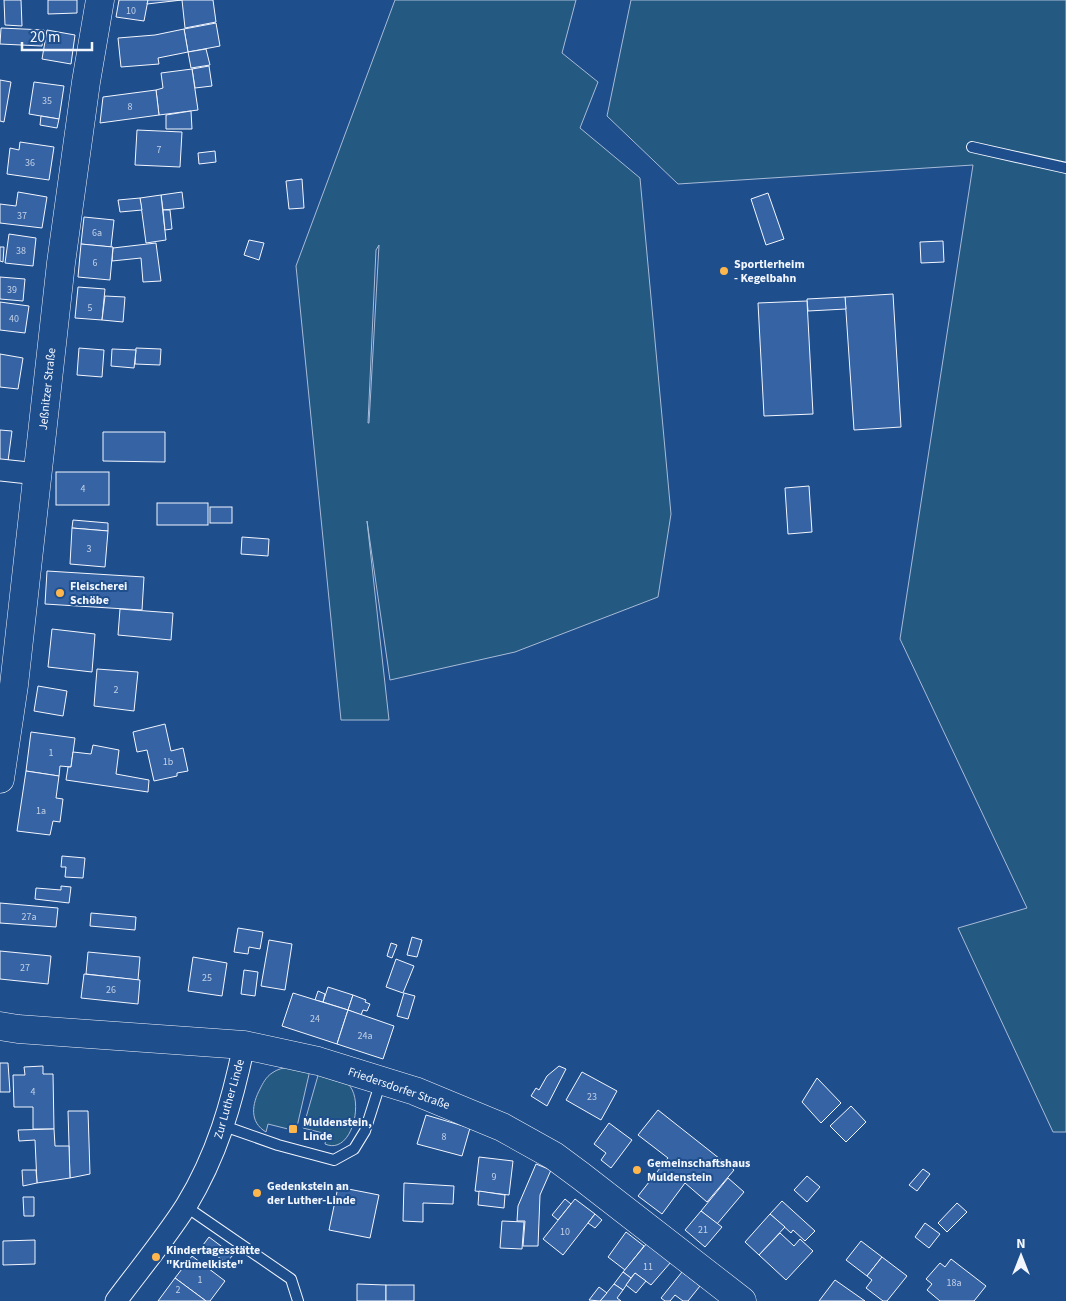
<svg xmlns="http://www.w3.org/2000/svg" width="1066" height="1301" font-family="'Source Sans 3',sans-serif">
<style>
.green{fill:#245a82;stroke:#a8bbd7;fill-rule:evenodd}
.building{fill:#3563a3;stroke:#f2f6ff}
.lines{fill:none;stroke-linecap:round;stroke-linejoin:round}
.lane-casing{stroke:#f2f6ff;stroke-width:12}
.street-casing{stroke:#f2f6ff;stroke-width:23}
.secondary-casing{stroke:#f2f6ff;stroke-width:29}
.lane{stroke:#1f4e8c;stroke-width:10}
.street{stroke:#1f4e8c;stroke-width:21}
.secondary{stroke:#1f4e8c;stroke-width:28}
.poi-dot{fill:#ffb74d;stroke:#1f4e8c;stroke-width:2}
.labels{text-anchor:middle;stroke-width:4;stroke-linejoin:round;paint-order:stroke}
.number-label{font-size:10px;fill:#c3d1e8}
.poi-label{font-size:12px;font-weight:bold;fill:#f2f6ff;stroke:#1f4e8c;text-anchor:start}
.street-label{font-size:12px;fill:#f2f6ff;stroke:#1f4e8c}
</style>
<rect width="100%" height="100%" fill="#1f4e8c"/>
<g class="green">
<path d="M395,0H576L562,53L598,82L580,128L640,178L671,514L658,597L515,652L390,680L367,521L389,720H341L296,266ZM379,245L369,423H368L376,250Z"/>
<path d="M631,0H1066V1132H1053L958,928L1027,908L900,639L973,165L678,184L607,116Z"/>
<path d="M291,1066L310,1070L296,1131L268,1124L266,1132C249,1122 252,1104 260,1089C263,1083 266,1077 272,1073C277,1069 284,1068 291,1066Z"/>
<path d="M319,1072C327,1075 341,1078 348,1084C365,1100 352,1156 325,1144L327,1134L303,1128Z"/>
</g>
<g class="building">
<path d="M4,0H21L22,26L5,25Z"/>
<path d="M48,0H77V13L48,14Z"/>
<path d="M119,0H148L144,21L116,17Z"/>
<path d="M148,0H182L147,4Z"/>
<path d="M182,0H213L216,22L185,28Z"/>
<path d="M216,23L220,46L188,52L184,29Z"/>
<path d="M1,28L44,30L42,46L0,44Z"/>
<path d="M184,29L188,52L158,58L159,64L121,67L118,38L155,35Z"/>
<path d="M47,30L75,35L71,64L42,59Z"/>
<path d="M206,49L210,65L191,68L188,52Z"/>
<path d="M209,66L212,86L195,88L192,69Z"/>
<path d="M192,69L198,110L159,115L156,90L163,88L161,73Z"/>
<path d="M0,80L11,82L4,122L0,121Z"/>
<path d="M34,82L64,86L59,119L29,114Z"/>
<path d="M156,90L159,115L100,123L103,97Z"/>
<path d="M191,111L192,129H166V115Z"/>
<path d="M41,116L59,119L57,128L40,125Z"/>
<path d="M137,130L182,132L180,167L135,165Z"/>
<path d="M20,142L54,147L49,180L7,174L10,148L19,150Z"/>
<path d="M215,151L216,162L199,164L198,153Z"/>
<path d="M302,179L304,208L289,209L286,181Z"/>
<path d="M18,192L47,197L42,228L0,223V204L16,206Z"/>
<path d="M182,192L184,208L163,210L161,195Z"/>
<path d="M768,193L784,239L766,245L751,199Z"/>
<path d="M161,195L166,240L146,243L140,198Z"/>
<path d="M140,198L142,210L120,212L118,200Z"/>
<path d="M163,210H170L172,229L165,230Z"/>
<path d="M84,217L114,220L111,247L81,244Z"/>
<path d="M9,234L36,238L33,266L5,263Z"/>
<path d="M249,240L264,243L259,260L244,255Z"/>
<path d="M943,241L944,262L921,263L920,242Z"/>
<path d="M156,243L161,281L143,282L141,258L112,261L113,248Z"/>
<path d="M81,244L113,247L110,280L78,277Z"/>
<path d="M0,247H4L3,262L0,261Z"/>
<path d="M0,277L25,279L23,301L0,299Z"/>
<path d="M78,287L105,289L102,320L75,318Z"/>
<path d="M893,294L901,427L854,430L845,297Z"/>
<path d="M105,296L125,297L123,322L102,320Z"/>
<path d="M845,297L846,309L808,311L807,299Z"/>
<path d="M807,301L813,414L764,416L758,303Z"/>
<path d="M0,302L29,306L25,333L0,330Z"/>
<path d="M79,348L104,350L102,377L77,375Z"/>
<path d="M136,348L161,349L160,365L135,364Z"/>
<path d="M112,349L136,350L134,368L111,366Z"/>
<path d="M0,354L23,358L18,389L0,387Z"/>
<path d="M0,430L12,431L8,461L0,460Z"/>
<path d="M103,432H165V462L103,461Z"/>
<rect x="56" y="472" width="53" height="33"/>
<path d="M809,486L812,532L788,534L785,488Z"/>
<rect x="157" y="503" width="51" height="22"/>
<rect x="210" y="507" width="22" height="16"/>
<path d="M73,520L108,523V531L72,528Z"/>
<path d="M72,528L108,531L105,567L70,564Z"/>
<path d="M242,537L269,539L268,556L241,554Z"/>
<path d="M47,571L144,577L142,610L45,604Z"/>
<path d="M120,609L173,613L171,640L118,635Z"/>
<path d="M52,629L95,634L92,672L48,667Z"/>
<path d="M97,669L138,672L134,711L94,706Z"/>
<path d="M38,686L67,691L63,716L34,711Z"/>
<path d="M165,724L171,751L183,748L188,771L177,773V776L154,781L147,750L137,752L133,732Z"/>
<path d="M31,732L75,738L71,767L60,766L59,776L26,771Z"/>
<path d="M93,745L119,750L116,774L149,780L148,792L66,780L68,767H71L73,752L91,754Z"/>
<path d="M26,771L59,776L56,798L63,799L60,822L53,821L50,835L17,831Z"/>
<path d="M62,856L85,858L83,878L65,877L66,867H61Z"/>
<path d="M61,886L71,887L69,903L35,899L36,888L61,890Z"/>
<path d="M0,903L58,908L56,927L0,923Z"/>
<path d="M91,913L136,917L135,930L90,926Z"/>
<path d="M238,928L263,932L260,949L249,947L248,954L234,952Z"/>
<path d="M412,937L422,940L417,957L407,955Z"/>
<path d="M269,940L292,944L285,990L261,986Z"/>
<path d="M391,943L397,945L392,958L387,956Z"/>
<path d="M0,951L51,956L48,984L0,979Z"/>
<path d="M88,952L140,957L138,980L86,974Z"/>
<path d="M193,957L227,963L222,996L188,991Z"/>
<path d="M396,959L414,966L403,993L386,987Z"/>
<path d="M244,970L258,972L255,996L241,994Z"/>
<path d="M84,974L140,980L138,1004L81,998Z"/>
<path d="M328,987L353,995L348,1010L323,1002Z"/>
<path d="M318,991L325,994L323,1002L315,1000Z"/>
<path d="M293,993L348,1010L337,1044L282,1026Z"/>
<path d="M404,993L415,996L408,1019L397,1016Z"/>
<path d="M353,995L366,1000L365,1002L370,1004L367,1011L363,1010L361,1015L348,1010Z"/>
<path d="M348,1010L394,1026L383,1059L337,1044Z"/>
<path d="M0,1063H8L10,1092H0Z"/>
<path d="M43,1066V1074H53L54,1129H33V1107H14L13,1075H25L24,1067Z"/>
<path d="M559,1066L566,1069L547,1106L531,1096L536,1088L539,1090L547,1076Z"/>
<path d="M582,1072L617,1091L601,1120L566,1100Z"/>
<path d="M817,1078L841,1103L821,1123L802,1102Z"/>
<path d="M851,1106L866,1122L846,1142L830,1126Z"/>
<path d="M658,1110L734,1170L707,1202L685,1183L662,1214L638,1196L668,1158L638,1135Z"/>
<path d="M68,1111H88L90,1174L70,1178Z"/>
<path d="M426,1115L470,1128L462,1156L417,1144Z"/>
<path d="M609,1123L632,1140L611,1168L601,1160L606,1153L594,1144Z"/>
<path d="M54,1129L55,1146H69L70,1178L37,1183L35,1140L19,1141L18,1130Z"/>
<path d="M479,1157L513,1161L509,1195L475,1191Z"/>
<path d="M536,1164L551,1170L540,1195L538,1246H523L525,1221H517L518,1206Z"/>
<path d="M923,1169L930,1174L917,1191L909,1185Z"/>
<path d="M22,1170H36L37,1183L23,1186Z"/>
<path d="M807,1176L820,1187L807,1202L794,1190Z"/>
<path d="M728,1178L744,1192L717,1224L701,1211Z"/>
<path d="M404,1183L454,1186L453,1204L423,1203V1222L403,1221Z"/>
<path d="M338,1187L379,1195L370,1238L329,1230Z"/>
<path d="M479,1191L505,1195L504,1208L478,1205Z"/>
<path d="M23,1197H34V1216H24Z"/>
<path d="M565,1199L571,1204L558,1220L552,1215Z"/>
<path d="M575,1199L595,1214L563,1255L543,1239Z"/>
<path d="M782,1201L815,1231L805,1241L793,1230L791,1233L770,1214Z"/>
<path d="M957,1203L967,1212L947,1232L938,1223Z"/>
<path d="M701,1211L722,1227L705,1247L685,1230Z"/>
<path d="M595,1214L602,1220L595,1228L588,1223Z"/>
<path d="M770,1214L785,1227L759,1255L745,1242Z"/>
<path d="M502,1221L524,1222L522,1249L500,1248Z"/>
<path d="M925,1223L940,1234L929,1248L915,1237Z"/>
<path d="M626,1232L644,1246L625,1270L608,1257Z"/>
<path d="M780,1233L794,1246L800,1239L813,1251L786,1280L759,1255Z"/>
<path d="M209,1237L233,1255L226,1263L203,1245Z"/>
<path d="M35,1240V1264L3,1265V1241Z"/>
<path d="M861,1241L882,1257L867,1276L846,1260Z"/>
<path d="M647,1243L671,1262L651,1285L635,1273L631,1278L623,1272Z"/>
<path d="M192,1256L225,1281L210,1301H206L175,1278Z"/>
<path d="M882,1257L907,1276L887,1301H883L866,1288L872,1280L867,1276Z"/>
<path d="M951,1259L986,1286L974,1301H940L927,1290L932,1284L926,1279L940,1263L945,1267Z"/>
<path d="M623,1272L631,1278L623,1290L614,1284Z"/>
<path d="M682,1272L700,1286L688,1301H683L675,1295L670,1301H665L661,1298Z"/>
<path d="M635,1273L646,1281L636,1293L626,1285Z"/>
<path d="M175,1278L206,1301H158Z"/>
<path d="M835,1280L865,1301H819Z"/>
<path d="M357,1284L386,1285V1301H357Z"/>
<path d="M614,1284L623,1290L617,1298L621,1301H600Z"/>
<rect x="386" y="1285" width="28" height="16"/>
<path d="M599,1287L607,1293L600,1301L589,1300Z"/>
</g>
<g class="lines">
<g class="lane-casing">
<g id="lane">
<path d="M972,147L1066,168"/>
<path d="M224,1126L278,1145L334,1160L354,1149L365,1131L381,1081"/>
<path d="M185,1206L291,1279L298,1301"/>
</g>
</g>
<g class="street-casing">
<g id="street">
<path d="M0,470L38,474"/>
<path d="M116,1301C139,1270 165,1239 186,1206C217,1155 232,1103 244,1045"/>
</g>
</g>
<g class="secondary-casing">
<g id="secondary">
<path d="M0,779L14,685L61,263L86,82L100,0"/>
<path d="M0,1026L18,1029L244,1045L318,1061L415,1091L502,1127L554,1156L581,1176L742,1301"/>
</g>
</g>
<use href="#lane" class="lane"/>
<use href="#street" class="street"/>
<use href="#secondary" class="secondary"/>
</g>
<g class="poi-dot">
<circle cx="724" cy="271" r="5"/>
<circle cx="60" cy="593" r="5"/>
<rect x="288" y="1124" width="10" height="10" rx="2.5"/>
<circle cx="637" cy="1170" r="5"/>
<circle cx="257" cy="1193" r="5"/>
<circle cx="156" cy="1257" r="5"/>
</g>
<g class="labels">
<g class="number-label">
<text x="131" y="14">10</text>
<text x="47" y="104">35</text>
<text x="130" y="110">8</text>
<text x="159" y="153">7</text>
<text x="30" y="166">36</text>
<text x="22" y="219">37</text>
<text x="97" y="236">6a</text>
<text x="21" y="254">38</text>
<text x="95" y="266">6</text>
<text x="12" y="293">39</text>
<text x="90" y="311">5</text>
<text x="14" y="322">40</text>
<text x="83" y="492">4</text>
<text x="89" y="552">3</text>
<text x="116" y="693">2</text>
<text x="51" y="756">1</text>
<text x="168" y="765">1b</text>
<text x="41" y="814">1a</text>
<text x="29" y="920">27a</text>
<text x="25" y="971">27</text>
<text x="207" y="981">25</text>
<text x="111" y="993">26</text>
<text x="315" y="1022">24</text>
<text x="365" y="1039">24a</text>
<text x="33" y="1095">4</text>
<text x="592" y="1100">23</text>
<text x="444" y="1140">8</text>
<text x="494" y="1180">9</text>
<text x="703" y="1233">21</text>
<text x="565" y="1235">10</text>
<text x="648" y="1270">11</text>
<text x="200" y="1283">1</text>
<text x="954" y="1286">18a</text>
<text x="178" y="1293">2</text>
</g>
<g class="poi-label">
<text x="734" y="268">Sportlerheim<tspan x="734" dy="14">- Kegelbahn</tspan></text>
<text x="70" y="590">Fleischerei<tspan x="70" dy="14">Schöbe</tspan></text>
<text x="303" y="1126">Muldenstein,<tspan x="303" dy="14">Linde</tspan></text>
<text x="647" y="1167">Gemeinschaftshaus<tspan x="647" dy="14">Muldenstein</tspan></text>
<text x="267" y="1190">Gedenkstein an<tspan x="267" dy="14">der Luther-Linde</tspan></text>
<text x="166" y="1254">Kindertagesstätte<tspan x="166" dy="14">"Krümelkiste"</tspan></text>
</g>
<g class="street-label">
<text transform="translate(47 389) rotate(-84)" y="4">Jeßnitzer Straße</text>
<text transform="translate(399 1088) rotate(19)" y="4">Friedersdorfer Straße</text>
<text transform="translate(229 1099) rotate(-74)" y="4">Zur Luther Linde</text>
</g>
</g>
<g transform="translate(1021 1256)" stroke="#1f4e8c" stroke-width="4" paint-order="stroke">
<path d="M0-4L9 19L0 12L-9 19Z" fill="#f2f6ff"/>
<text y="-8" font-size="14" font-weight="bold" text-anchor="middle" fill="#f2f6ff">N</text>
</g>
<path d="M22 42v8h70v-8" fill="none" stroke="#f2f6ff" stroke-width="2.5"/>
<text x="30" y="42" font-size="15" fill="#f2f6ff" stroke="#1f4e8c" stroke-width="4" paint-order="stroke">20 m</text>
</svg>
